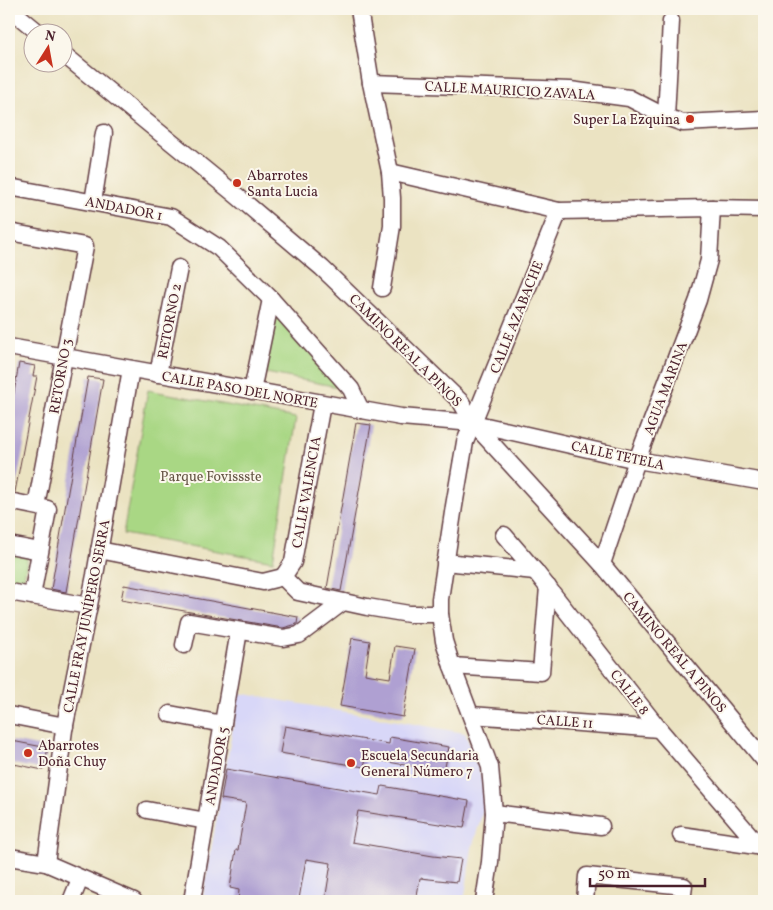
<svg xmlns="http://www.w3.org/2000/svg" width="773" height="910" font-family="Vollkorn,serif">
<style>
.built{fill:#d8d7f8}
.green{fill:#a9d784;stroke:#7a7b58}
.building{fill:#afa0d2}
.lines{fill:none;stroke-linecap:round;stroke-linejoin:round}
.minor-casing{stroke:#623c42;stroke-width:19}
.minor{stroke:#fff;stroke-width:16}
.poi-dot{fill:#c8321e;stroke:#fbf7ec;stroke-width:2}
.labels{text-anchor:middle;stroke-width:4;stroke-linejoin:round;paint-order:stroke}
.street-label{font-size:14px;fill:#4a1f2b;stroke:#fbf7ec}
.poi-label{font-size:14px;fill:#4a1f2b;stroke:#fbf7ec;text-anchor:start}
.park-label{font-size:14px;fill:#665646;stroke:#fbf7ec}
</style>
<rect width="100%" height="100%" fill="#fbf7ec"/>
<filter id="ink" filterUnits="userSpaceOnUse"><feTurbulence type="fractalNoise" baseFrequency=".02" numOctaves="2"/><feDisplacementMap in="SourceGraphic" scale="10" xChannelSelector="R" yChannelSelector="G"/><feConvolveMatrix kernelMatrix="1 2 1 2 8 2 1 2 1" color-interpolation-filters="sRGB"/></filter>
<filter id="wash" filterUnits="userSpaceOnUse"><feTurbulence type="fractalNoise" baseFrequency=".0096" numOctaves="4" result="noise"/><feDisplacementMap in="SourceGraphic" scale="20" xChannelSelector="R" yChannelSelector="G"/><feGaussianBlur stdDeviation="1.12" result="paint"/><feColorMatrix in="noise" values="0 0 0 0 0 0 0 0 0 0 0 0 0 0 0 0 0 1.4 0 .05"/><feComposite in="paint" operator="in"/></filter>
<g filter="url(#wash)">
<rect width="100%" height="100%" fill="#ebe3c2"/>
<path class="built" d="M239,693L465,733L488,794L472,848L464,901H202Z"/>
<g class="green">
<path d="M274,309L343,388L261,372Z"/>
<path d="M148,390L296,418L273,561L123,534Z"/>
<path d="M9,551L28,555L23,584L9,582Z"/>
</g>
<g id="blocks">
<g class="building">
<path d="M19,363L35,366L33,376H37L15,492L9,491V422Z"/>
<path d="M88,377L103,379L66,592L51,589Z"/>
<path d="M356,423L371,425L341,591L327,588Z"/>
<path d="M124,585L298,617L297,624L283,628L121,600Z"/>
<path d="M352,638L370,641L365,674L390,678L395,646L415,649L403,717L340,706Z"/>
<path d="M285,726L389,744L390,737L449,747L444,772L366,758L364,767L280,753Z"/>
<path d="M12,741L48,748L43,770L9,763Z"/>
<path d="M226,769L380,795L382,786L469,801L464,828L358,811L352,842L433,856L461,859L457,882L420,878L416,901H325L331,863L306,859L299,899H297V901H238L239,890L230,888L236,850H238L246,803L221,799Z"/>
</g>
</g>
</g>
<g filter="url(#ink)">
<use href="#blocks" fill-opacity="0" stroke="#623c42" stroke-width="1"/>
<g class="lines">
<g class="minor-casing">
<g id="minor">
<path d="M10,9L38,32"/>
<path d="M359,9L371,83L390,172L392,198V226L382,288"/>
<path d="M62,53L236,195L322,268L461,402L473,423L602,564L764,760"/>
<path d="M371,83L570,90L629,98L666,117L683,123L764,119"/>
<path d="M666,117L671,21"/>
<path d="M390,172L559,211L712,208L764,209"/>
<path d="M9,187L171,217L219,248L271,299L351,389L361,410"/>
<path d="M93,202L104,133"/>
<path d="M9,232L85,246L36,506"/>
<path d="M9,347L401,417L473,423L637,460L764,482"/>
<path d="M158,374L179,268"/>
<path d="M252,391L271,299"/>
<path d="M9,501L48,509L32,596"/>
<path d="M504,535L535,571L659,729L760,847"/>
<path d="M9,545L40,551"/>
<path d="M99,550L263,582L283,577"/>
<path d="M445,562L535,571"/>
<path d="M602,564L637,460L698,300L709,260L712,208"/>
<path d="M283,577L293,562L322,404"/>
<path d="M283,577L298,592L367,607L409,614H440"/>
<path d="M9,592L89,606"/>
<path d="M184,645L189,622L283,638L299,635L343,602"/>
<path d="M452,666L541,672L548,587"/>
<path d="M170,714L223,724"/>
<path d="M9,715L65,726"/>
<path d="M471,715L659,729"/>
<path d="M147,810L206,821"/>
<path d="M494,813L601,826"/>
<path d="M681,835L763,847"/>
<path d="M9,857L46,863L134,901"/>
<path d="M46,863L64,730L95,575L131,369"/>
<path d="M71,901L80,879"/>
<path d="M192,901L239,631"/>
<path d="M484,901L490,862L494,813L490,767L452,666L444,641L440,614V599L454,506L465,442L559,211"/>
<path d="M585,901L587,876L684,886L682,901"/>
</g>
</g>
<use href="#minor" class="minor"/>
</g>
</g>
<g class="poi-dot">
<circle cx="690" cy="119" r="5"/>
<circle cx="237" cy="183" r="5"/>
<circle cx="28" cy="753" r="5"/>
<circle cx="351" cy="763" r="5"/>
</g>
<g class="labels">
<g class="street-label">
<text transform="translate(510 90) rotate(3)" y="5">CALLE MAURICIO ZAVALA</text>
<text transform="translate(124 208) rotate(11)" y="5">ANDADOR 1</text>
<text transform="translate(516 317) rotate(-68)" y="5">CALLE AZABACHE</text>
<text transform="translate(169 321) rotate(-79)" y="5">RETORNO 2</text>
<text transform="translate(406 350) rotate(45)" y="5">CAMINO REAL A PINOS</text>
<text transform="translate(60 376) rotate(-80)" y="5">RETORNO 3</text>
<text transform="translate(665 388) rotate(-69)" y="5">AGUA MARINA</text>
<text transform="translate(240 389) rotate(10)" y="5">CALLE PASO DEL NORTE</text>
<text transform="translate(618 455) rotate(12)" y="5">CALLE TETELA</text>
<text transform="translate(306 492) rotate(-80)" y="5">CALLE VALENCIA</text>
<text transform="translate(86 616) rotate(-79)" y="5">CALLE FRAY JUNÍPERO SERRA</text>
<text transform="translate(675 652) rotate(50)" y="5">CAMINO REAL A PINOS</text>
<text transform="translate(630 692) rotate(52)" y="5">CALLE 8</text>
<text transform="translate(565 721) rotate(4)" y="5">CALLE 11</text>
<text transform="translate(216 766) rotate(-80)" y="5">ANDADOR 5</text>
</g>
<g class="poi-label">
<text x="680" y="124" text-anchor="end">Super La Ezquina</text>
<text x="247" y="180">Abarrotes<tspan x="247" dy="16">Santa Lucia</tspan></text>
<text x="38" y="750">Abarrotes<tspan x="38" dy="16">Doña Chuy</tspan></text>
<text x="361" y="760">Escuela Secundaria<tspan x="361" dy="16">General Número 7</tspan></text>
</g>
<g class="park-label">
<text x="211" y="481">Parque Fovissste</text>
</g>
</g>
<rect width="773" height="910" fill="none" stroke="#fbf7ec" stroke-width="30"/>
<g transform="translate(48 48) rotate(11)"><circle r="24" fill="#fbf7ec" stroke="#b4a19f"/>
<path d="M0-4L9 19L0 12L-9 19Z" fill="#c8321e"/>
<text y="-8" font-size="14" font-weight="bold" text-anchor="middle" fill="#4a1f2b">N</text>
</g>
<path d="M590 878v8h115v-8" fill="none" stroke="#4a1f2b" stroke-width="2.5"/>
<text x="598" y="878" font-size="15" fill="#4a1f2b" stroke="#fbf7ec" stroke-width="4" paint-order="stroke">50 m</text>
</svg>
